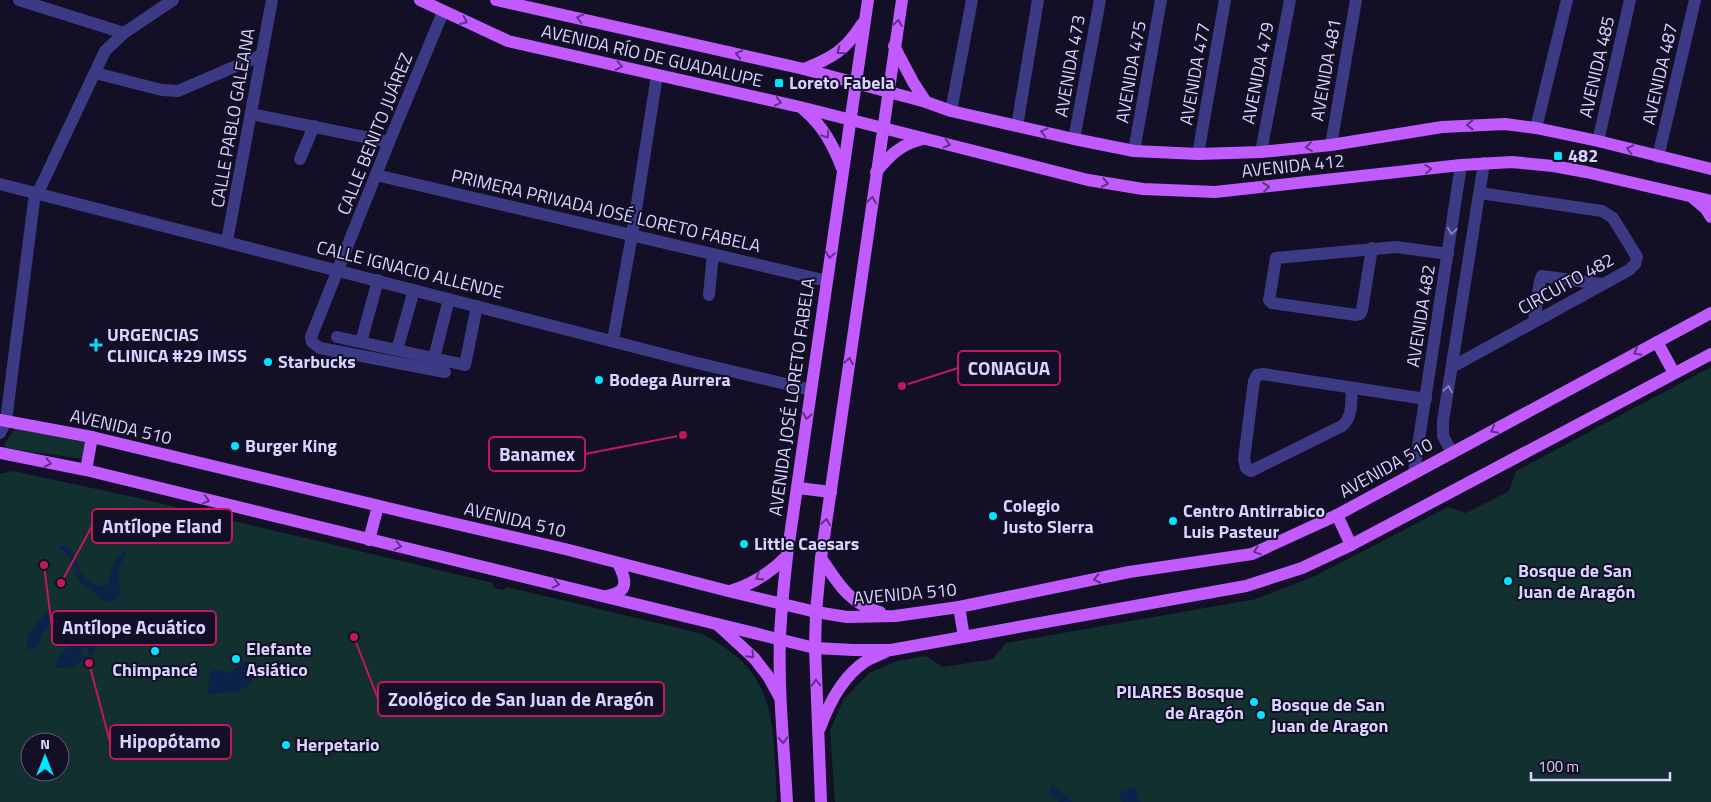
<svg xmlns="http://www.w3.org/2000/svg" width="1711" height="802" font-family="'Titillium Web',sans-serif">
<style>
.green{fill:#12302f;fill-rule:evenodd}
.water{fill:#0c2248}
.lines{fill:none;stroke-linecap:round;stroke-linejoin:round}
.minor{stroke:#3d3a85;stroke-width:12}
.major{stroke:#c25bff;stroke-width:12}
.oneway{stroke:#623188}
.oneway2{stroke:#837fbc}
.poi-dot{fill:#00e5ff;stroke:#130f26;stroke-width:2}
.labels{text-anchor:middle;stroke-width:4;stroke-linejoin:round;paint-order:stroke}
.street-label{font-size:18px;fill:#d9d4ff;stroke:#130f26}
.poi-label{font-size:18px;font-weight:bold;fill:#d9d4ff;stroke:#130f26;text-anchor:start}
.leader{fill:none;stroke:#c2185b;stroke-width:2}
.callout-dot{fill:#c2185b;stroke:#130f26;stroke-width:2}
.callout{fill:#130f26;stroke:#c2185b;stroke-width:2}
.callout-label{font-size:19px;text-anchor:middle;font-weight:bold;fill:#d9d4ff}
</style>
<rect width="100%" height="100%" fill="#130f26"/>
<g class="green">
<path d="M1711,367V802H835L830,731L843,700L869,673L897,661L926,656L943,667L993,659L1006,643L1256,599L1315,576L1448,507L1466,513L1509,491L1516,471Z"/>
<path d="M16,427L81,437L86,444L84,459L6,448L4,445Z"/>
<path d="M13,471L138,498L493,583L494,588L503,590L507,587L699,633C780,671 772,723 777,801L774,802H0V474ZM30,742H60V772H30Z"/>
</g>
<g class="water">
<path d="M62,545H66L71,548V552C78,560 76,564 81,573C86,581 99,588 108,585C110,573 115,555 127,550C125,557 120,563 118,569C116,579 124,588 118,598L113,601L104,602L92,589L82,585L75,573L70,559L59,546Z"/>
<path d="M50,610L57,614L41,635L39,644L33,650L27,649L28,633L34,630L38,621C44,618 45,612 50,610Z"/>
<path d="M98,617C103,630 101,647 90,657L88,649L85,647L82,648L81,654L86,656L87,658L72,667L56,668L57,661L63,650L81,640L87,626Z"/>
<path d="M247,662L250,667L252,683L239,691L207,694L211,671L220,669L229,674L242,663Z"/>
<path d="M1051,786L1058,788L1061,794L1070,798L1072,802H1059L1057,798L1049,794V790Z"/>
<path d="M1135,787L1140,802H1122L1119,793Z"/>
</g>
<g class="lines">
<g class="minor">
<path d="M19,0L124,33"/>
<path d="M443,12L389,142L311,337L312,342L320,348L445,372"/>
<path d="M95,73L162,90L178,91L262,55"/>
<path d="M951,111L972,0"/>
<path d="M251,114L389,142"/>
<path d="M1017,126L1038,0"/>
<path d="M1536,128L1567,0"/>
<path d="M1074,139L1100,0"/>
<path d="M1598,141L1630,0"/>
<path d="M1331,145L1356,0"/>
<path d="M1134,151L1161,0"/>
<path d="M1261,152L1290,0"/>
<path d="M1198,154L1225,0"/>
<path d="M1658,157L1695,0"/>
<path d="M300,159L314,126"/>
<path d="M376,175L827,281"/>
<path d="M0,184L689,361L811,390"/>
<path d="M227,241L272,0"/>
<path d="M1372,248L1362,310L1360,314L1356,315L1272,303L1269,300L1276,258L1396,247L1448,254"/>
<path d="M709,295L713,254"/>
<path d="M1534,321L1540,281L1542,276L1601,284"/>
<path d="M337,337L465,365L477,306"/>
<path d="M613,340L632,235L657,75"/>
<path d="M361,342L378,280"/>
<path d="M397,350L414,290"/>
<path d="M434,358L449,299"/>
<path d="M1452,367L1629,270L1635,264L1637,257L1613,218L1602,211L1480,193"/>
<path d="M1352,388C1351,401 1353,417 1342,426L1251,471L1246,468L1244,459L1254,381L1257,375L1263,374L1426,399"/>
<path d="M0,433L6,421L34,201L105,51L124,33L173,0"/>
<path d="M1452,453L1443,436V421L1484,163"/>
<path d="M1414,472L1461,165"/>
</g>
<g class="major">
<path d="M420,0L508,41L800,107L1088,180L1143,189L1215,192L1461,165L1512,162L1553,166L1586,172L1711,201"/>
<path d="M496,0L804,69L926,102L951,111L1074,139L1134,151L1198,154L1261,152L1331,145L1442,127L1505,124L1536,128L1598,141L1711,169"/>
<path d="M894,46L913,82L926,102"/>
<path d="M804,69C832,58 846,50 862,24"/>
<path d="M804,110C823,126 833,145 842,168"/>
<path d="M876,172C890,155 901,144 923,139"/>
<path d="M1693,198L1706,209L1711,217"/>
<path d="M1657,342L1674,373"/>
<path d="M0,420L92,437L413,514L565,549L728,591L816,612L847,617L895,616L959,607L1129,572L1252,554L1337,515L1711,313"/>
<path d="M0,453L86,470L815,648L853,650H891L1246,586L1302,568L1351,545L1711,354"/>
<path d="M86,470L92,437"/>
<path d="M798,488L831,492"/>
<path d="M1337,515L1351,545"/>
<path d="M369,540L378,506"/>
<path d="M821,558C837,582 850,605 880,612"/>
<path d="M730,591C751,585 771,572 787,556"/>
<path d="M607,596C629,592 627,581 618,563"/>
<path d="M959,607L964,637"/>
<path d="M717,624L754,658L768,676L780,698"/>
<path d="M820,728C829,703 843,676 866,661C872,657 880,655 887,651"/>
<path d="M787,802C784,747 778,692 780,637C781,610 784,583 787,556L868,0"/>
<path d="M821,802L815,648L816,612L821,558L902,0"/>
</g>
</g>
<defs><path id="oneway-chevron" d="M-2-3.5L2.5 0L-2 3.5" fill="none" stroke-width="1.6" stroke-linecap="round" stroke-linejoin="round" transform="scale(1.25)"/></defs>
<g class="oneway">
<use href="#oneway-chevron" transform="translate(580 18) rotate(-167)"/>
<use href="#oneway-chevron" transform="translate(464 21) rotate(25)"/>
<use href="#oneway-chevron" transform="translate(898 23) rotate(-80)"/>
<use href="#oneway-chevron" transform="translate(840 51) rotate(143)"/>
<use href="#oneway-chevron" transform="translate(739 54) rotate(-167)"/>
<use href="#oneway-chevron" transform="translate(619 66) rotate(12)"/>
<use href="#oneway-chevron" transform="translate(778 102) rotate(13)"/>
<use href="#oneway-chevron" transform="translate(1470 125) rotate(179)"/>
<use href="#oneway-chevron" transform="translate(1044 132) rotate(-167)"/>
<use href="#oneway-chevron" transform="translate(826 135) rotate(57)"/>
<use href="#oneway-chevron" transform="translate(947 144) rotate(14)"/>
<use href="#oneway-chevron" transform="translate(1309 147) rotate(174)"/>
<use href="#oneway-chevron" transform="translate(1630 149) rotate(-166)"/>
<use href="#oneway-chevron" transform="translate(1428 169) rotate(-6)"/>
<use href="#oneway-chevron" transform="translate(1105 183) rotate(10)"/>
<use href="#oneway-chevron" transform="translate(1266 187) rotate(-6)"/>
<use href="#oneway-chevron" transform="translate(872 200) rotate(-82)"/>
<use href="#oneway-chevron" transform="translate(830 255) rotate(98)"/>
<use href="#oneway-chevron" transform="translate(1637 352) rotate(152)"/>
<use href="#oneway-chevron" transform="translate(849 361) rotate(-81)"/>
<use href="#oneway-chevron" transform="translate(807 416) rotate(99)"/>
<use href="#oneway-chevron" transform="translate(1494 430) rotate(152)"/>
<use href="#oneway-chevron" transform="translate(48 463) rotate(12)"/>
<use href="#oneway-chevron" transform="translate(206 500) rotate(14)"/>
<use href="#oneway-chevron" transform="translate(826 522) rotate(-81)"/>
<use href="#oneway-chevron" transform="translate(398 546) rotate(13)"/>
<use href="#oneway-chevron" transform="translate(1257 551) rotate(159)"/>
<use href="#oneway-chevron" transform="translate(759 577) rotate(148)"/>
<use href="#oneway-chevron" transform="translate(1097 579) rotate(168)"/>
<use href="#oneway-chevron" transform="translate(556 584) rotate(13)"/>
<use href="#oneway-chevron" transform="translate(751 655) rotate(47)"/>
<use href="#oneway-chevron" transform="translate(816 683) rotate(-92)"/>
<use href="#oneway-chevron" transform="translate(783 740) rotate(87)"/>
</g>
<g class="oneway2">
<use href="#oneway-chevron" transform="translate(1452 231) rotate(98)"/>
<use href="#oneway-chevron" transform="translate(1448 389) rotate(-80)"/>
</g>
<g class="poi-dot">
<rect x="774" y="78" width="10" height="10" rx="2.5"/>
<rect x="1553" y="151" width="10" height="10" rx="2.5"/>
<path d="M93.5 337.5h5v5h5v5h-5v5h-5v-5h-5v-5h5z"/>
<circle cx="268" cy="362" r="5"/>
<circle cx="599" cy="380" r="5"/>
<circle cx="235" cy="446" r="5"/>
<circle cx="993" cy="516" r="5"/>
<circle cx="1173" cy="521" r="5"/>
<circle cx="744" cy="544" r="5"/>
<circle cx="1508" cy="581" r="5"/>
<circle cx="155" cy="651" r="5"/>
<circle cx="236" cy="659" r="5"/>
<circle cx="1254" cy="702" r="5"/>
<circle cx="1261" cy="715" r="5"/>
<circle cx="286" cy="745" r="5"/>
</g>
<g class="labels">
<g class="street-label">
<text transform="translate(652 56) rotate(13)" y="6">AVENIDA RÍO DE GUADALUPE</text>
<text transform="translate(1070 66) rotate(-80)" y="6">AVENIDA 473</text>
<text transform="translate(1597 67) rotate(-77)" y="6">AVENIDA 485</text>
<text transform="translate(1326 70) rotate(-80)" y="6">AVENIDA 481</text>
<text transform="translate(1131 72) rotate(-80)" y="6">AVENIDA 475</text>
<text transform="translate(1258 73) rotate(-79)" y="6">AVENIDA 479</text>
<text transform="translate(1195 74) rotate(-80)" y="6">AVENIDA 477</text>
<text transform="translate(1660 74) rotate(-77)" y="6">AVENIDA 487</text>
<text transform="translate(233 118) rotate(-80)" y="6">CALLE PABLO GALEANA</text>
<text transform="translate(375 134) rotate(-68)" y="6">CALLE BENITO JUÁREZ</text>
<text transform="translate(1293 166) rotate(-6)" y="6">AVENIDA 412</text>
<text transform="translate(606 211) rotate(13)" y="6">PRIMERA PRIVADA JOSÉ LORETO FABELA</text>
<text transform="translate(410 270) rotate(14)" y="6">CALLE IGNACIO ALLENDE</text>
<text transform="translate(1566 284) rotate(-29)" y="6">CIRCUITO 482</text>
<text transform="translate(1421 316) rotate(-81)" y="6">AVENIDA 482</text>
<text transform="translate(792 397) rotate(-82)" y="6">AVENIDA JOSÉ LORETO FABELA</text>
<text transform="translate(121 427) rotate(13)" y="6">AVENIDA 510</text>
<text transform="translate(1386 468) rotate(-29)" y="6">AVENIDA 510</text>
<text transform="translate(515 520) rotate(13)" y="6">AVENIDA 510</text>
<text transform="translate(905 594) rotate(-5)" y="6">AVENIDA 510</text>
</g>
<g class="poi-label">
<text x="789" y="89">Loreto Fabela</text>
<text x="1568" y="162">482</text>
<text x="107" y="341">URGENCIAS<tspan x="107" dy="21">CLINICA #29 IMSS</tspan></text>
<text x="278" y="368">Starbucks</text>
<text x="609" y="386">Bodega Aurrera</text>
<text x="245" y="452">Burger King</text>
<text x="1003" y="512">Colegio<tspan x="1003" dy="21">Justo SIerra</tspan></text>
<text x="1183" y="517">Centro Antirrabico<tspan x="1183" dy="21">Luis Pasteur</tspan></text>
<text x="754" y="550">Little Caesars</text>
<text x="1518" y="577">Bosque de San<tspan x="1518" dy="21">Juan de Aragón</tspan></text>
<text x="246" y="655">Elefante<tspan x="246" dy="21">Asiático</tspan></text>
<text x="155" y="676" text-anchor="middle">Chimpancé</text>
<text x="1244" y="698" text-anchor="end">PILARES Bosque<tspan x="1244" dy="21">de Aragón</tspan></text>
<text x="1271" y="711">Bosque de San<tspan x="1271" dy="21">Juan de Aragon</tspan></text>
<text x="296" y="751">Herpetario</text>
</g>
</g>
<path class="leader" d="M902 386L958 368M683 435L585 454M61 583L92 526M44 565L52 628M354 637L378 699M89 663L110 742"/>
<g class="callout-dot">
<circle cx="902" cy="386" r="5"/>
<circle cx="683" cy="435" r="5"/>
<circle cx="61" cy="583" r="5"/>
<circle cx="44" cy="565" r="5"/>
<circle cx="354" cy="637" r="5"/>
<circle cx="89" cy="663" r="5"/>
</g>
<g class="callout">
<rect x="958" y="351" width="102" height="34" rx="5"/>
<rect x="489" y="437" width="96" height="34" rx="5"/>
<rect x="92" y="509" width="140" height="34" rx="5"/>
<rect x="52" y="611" width="164" height="34" rx="5"/>
<rect x="378" y="682" width="286" height="34" rx="5"/>
<rect x="110" y="725" width="121" height="34" rx="5"/>
</g>
<g class="callout-label">
<text x="1009" y="375">CONAGUA</text>
<text x="537" y="461">Banamex</text>
<text x="162" y="533">Antílope Eland</text>
<text x="134" y="634">Antílope Acuático</text>
<text x="521" y="706">Zoológico de San Juan de Aragón</text>
<text x="170" y="748">Hipopótamo</text>
</g>
<g transform="translate(45 757)"><circle r="24" fill="#130f26" stroke="#625e7d"/>
<path d="M0-4L9 19L0 12L-9 19Z" fill="#00e5ff"/>
<text y="-8" font-size="14" font-weight="bold" text-anchor="middle" fill="#d9d4ff">N</text>
</g>
<path d="M1531 772v8h139v-8" fill="none" stroke="#d9d4ff" stroke-width="2.5"/>
<text x="1538" y="772" font-size="15" fill="#d9d4ff" stroke="#130f26" stroke-width="4" paint-order="stroke">100 m</text>
</svg>
